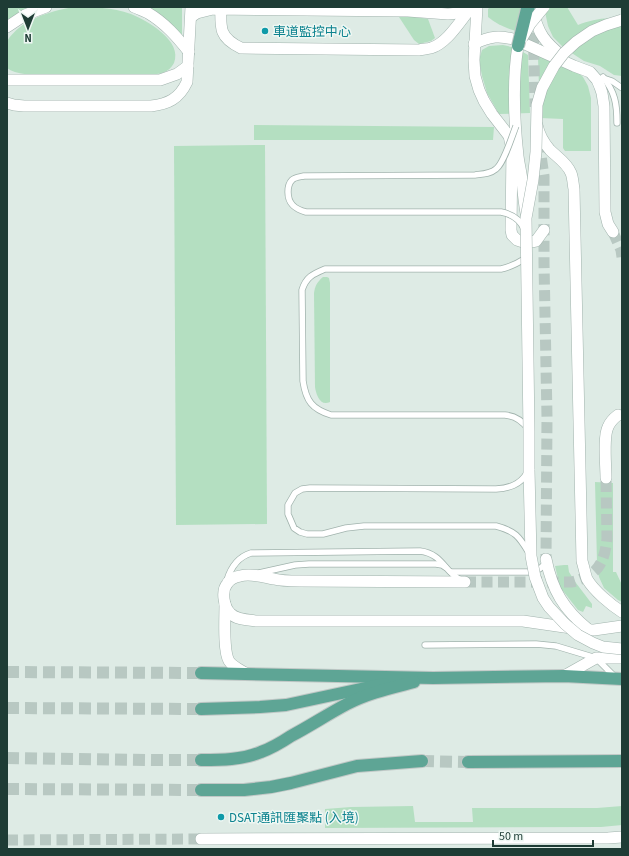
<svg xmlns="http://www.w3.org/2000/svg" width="629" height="856" font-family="'Source Sans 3','Noto Sans SC',sans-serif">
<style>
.green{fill:#b4dfc1}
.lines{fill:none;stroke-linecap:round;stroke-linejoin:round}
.minor-tunnel{stroke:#b8c8c2;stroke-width:11;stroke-dasharray:11 5.5;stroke-linecap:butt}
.primary-tunnel{stroke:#b8c8c2;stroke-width:12;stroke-dasharray:12 6;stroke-linecap:butt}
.service-casing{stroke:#a1b3ad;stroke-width:7}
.minor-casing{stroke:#a1b3ad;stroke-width:12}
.primary-casing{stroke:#c0c8c6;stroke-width:14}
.service{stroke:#fff;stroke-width:5.5}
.minor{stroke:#fff;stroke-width:11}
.primary{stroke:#5ea595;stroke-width:12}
.service-bridge-casing{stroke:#a1b3ad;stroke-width:7;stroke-linecap:butt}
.minor-bridge-casing{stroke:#a1b3ad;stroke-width:12;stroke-linecap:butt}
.primary-bridge-casing{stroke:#c0c8c6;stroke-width:14;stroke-linecap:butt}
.service-bridge{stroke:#fff;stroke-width:5.5}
.minor-bridge{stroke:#fff;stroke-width:11}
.primary-bridge{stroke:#5ea595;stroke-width:12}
.culture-dot{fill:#0f9aa8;stroke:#eef7f3;stroke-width:1.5}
.labels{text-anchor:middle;stroke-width:3;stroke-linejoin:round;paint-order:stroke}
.culture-label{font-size:13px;fill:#0d838f;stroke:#eef7f3;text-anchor:start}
</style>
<rect width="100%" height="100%" fill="#deebe5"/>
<g class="green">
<path d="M7,7H33L20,12L7,20Z"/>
<path d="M73,7C93,7 112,7 131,14C148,21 183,41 174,63C169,73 159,74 150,75C129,75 107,75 86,75C67,75 21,79 7,68V41C22,19 48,12 73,7Z"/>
<path d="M145,7H182V36Z"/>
<path d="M490,7H524L516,31C505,28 497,24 488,17V9Z"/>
<path d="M544,7H567L578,25C592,20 607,16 622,20V76L614,75L600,66L584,61L564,48L553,37L548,26Z"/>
<path d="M399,17H415L428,19L435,38L431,41L419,44L414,40Z"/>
<path d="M503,45L516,48L528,55L530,113L499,114L487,93L482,76L479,60L482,50L489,46Z"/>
<path d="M539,55L579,73L583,77L588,86L591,98V151H565L563,148V119L540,118L538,57Z"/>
<path d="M254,125L494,127L493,140H254Z"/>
<path d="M265,145L267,524L176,525L174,146Z"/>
<path d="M323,277H327L329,278L330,283V402C320,407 316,394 315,387L314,293C315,286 317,282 323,277Z"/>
<path d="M595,482L613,483V572H616L622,585V602L618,600L604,588L599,577L597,562Z"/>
<path d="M564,565H568L569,572L576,583L592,604V608L586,606L583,612L578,610L560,587L555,566Z"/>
<path d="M413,806L415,822H473L472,808H597L622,806V825L601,827L325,828V809L351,807Z"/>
</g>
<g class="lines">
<g class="minor-tunnel">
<path d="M533,16L535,107"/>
<path d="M539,142L544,176V263L547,417L546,559"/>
<path d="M613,232L621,250L622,257"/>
<path d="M465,582H572C598,575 604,564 607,539L606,478"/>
<path d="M7,840L201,839"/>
</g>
<g class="primary-tunnel">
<path d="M7,672L201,673"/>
<path d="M7,708L201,709"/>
<path d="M7,758L152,760H201"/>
<path d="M422,761L468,762"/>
<path d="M7,789L201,790"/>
</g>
<g class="service-casing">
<g id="service">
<path d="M603,77C615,92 617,104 617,123"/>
<path d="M603,78L612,81L622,88"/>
<path d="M526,258C518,263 511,267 501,269H325C313,274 306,277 302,290L303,381C306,401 312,409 331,415H505C515,416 522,420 528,429"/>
<path d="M451,572H531C540,570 541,568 547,562"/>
<path d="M259,573L295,565L309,564H436L442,565L445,567"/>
<path d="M227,580C231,567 238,557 251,553L420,551C443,554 444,572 461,580"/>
<path d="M425,645L536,644L556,646L596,658L615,677"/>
</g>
</g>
<g class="minor-casing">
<g id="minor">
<path d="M134,7C138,9 144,11 148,13C165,23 177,37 189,52"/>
<path d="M221,7C220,29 220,38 241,48L419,50C423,49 427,49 431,48C448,43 461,19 472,7"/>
<path d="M477,7L474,60L475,76L479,90L484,101L492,114L509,136L512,149L511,230L512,235L517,240L526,243L536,241L544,230"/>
<path d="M533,11C538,34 545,42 563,57"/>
<path d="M191,17L197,13L213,9L408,11L448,14L459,13L470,9"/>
<path d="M7,27L25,15L46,7"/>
<path d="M474,44C490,36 500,35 516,40L574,66L590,72L597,80L600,87L602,93L604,106L605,212L608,224L613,232"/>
<path d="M518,46C512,82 514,119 518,156C519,164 521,172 522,180C523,191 524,202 526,213"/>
<path d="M7,80H160L177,74L188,66"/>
<path d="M7,103L14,105L24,106H151C168,104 179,99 187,82L191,7"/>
<path d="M537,125C539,134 543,142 550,150C557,157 567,163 571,173C573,178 573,184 574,189L582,561C584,567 585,574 587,579C594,591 611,605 622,612"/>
<path d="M606,478C606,466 603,437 608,427C610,422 614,418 618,415"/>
<path d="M546,559C552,590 564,610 589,630"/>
<path d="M465,582L299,581C290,581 282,581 274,579C263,577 251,573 240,576C235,577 229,580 227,584C221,591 224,607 230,613C236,620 249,620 257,621H523L585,630H594L622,626"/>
<path d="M225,604C225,617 223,651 229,661C233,667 241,670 247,674"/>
<path d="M564,676L596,658H622"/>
<path d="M201,839L608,838L622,837"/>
</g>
</g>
<g class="primary-casing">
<g id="primary">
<path d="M201,673L433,678L564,676L622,679"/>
<path d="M201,709L260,707L286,705L384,684"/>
<path d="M201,760C221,760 242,760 261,752C272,748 282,742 291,736C310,726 328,714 347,704C368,693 391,688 414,682"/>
<path d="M468,762L622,761"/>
<path d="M201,790H244L271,787L291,783L357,766L422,761"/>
</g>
</g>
<use href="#service" class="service"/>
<use href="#minor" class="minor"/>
<use href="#primary" class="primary"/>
<g class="service-bridge-casing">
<g id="service-bridge">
<path d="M516,126C512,136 504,163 496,169C490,174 483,174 475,175L304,176C300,177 295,177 292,180C289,183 288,188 288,192C288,204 295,209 306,212H501C511,214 520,219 524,229"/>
<path d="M527,473C520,485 509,488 496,489L310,488L302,489L295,493L288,505V514L294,528L300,532L307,534H323L346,528L364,526H496C515,531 519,536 529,553"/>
</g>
</g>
<g class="minor-bridge-casing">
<g id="minor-bridge">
<path d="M622,20L606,25L592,31L576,42L564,53L554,66L542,88L537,105L536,152L533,180L526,218L529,431V470L531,556L535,577L543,598L549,607L565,624L578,635L593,643L603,647L622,649"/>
<path d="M522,38L530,24L544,7"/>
</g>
</g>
<g class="primary-bridge-casing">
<path id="primary-bridge" d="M518,46L527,9L529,7"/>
</g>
<use href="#service-bridge" class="service-bridge"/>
<use href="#minor-bridge" class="minor-bridge"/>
<use href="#primary-bridge" class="primary-bridge"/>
</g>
<g class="culture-dot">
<circle cx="265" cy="31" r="4"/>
<circle cx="221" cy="817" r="4"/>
</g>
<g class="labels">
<g class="culture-label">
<text x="273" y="36">車道監控中心</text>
<text x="229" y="822">DSAT通訊匯聚點 (入境)</text>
</g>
</g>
<rect width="629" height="856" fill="none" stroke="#1e3c35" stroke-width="16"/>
<g transform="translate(28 28) rotate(180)" stroke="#eef7f3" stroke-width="3" paint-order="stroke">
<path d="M0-3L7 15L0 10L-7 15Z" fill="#1e3c35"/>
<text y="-6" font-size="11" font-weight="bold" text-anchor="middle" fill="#1e3c35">N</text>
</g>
<path d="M493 840v6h100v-6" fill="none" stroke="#1e3c35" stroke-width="2"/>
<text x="499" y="840" font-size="12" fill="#1e3c35" stroke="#eef7f3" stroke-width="3" paint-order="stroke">50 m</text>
</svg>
